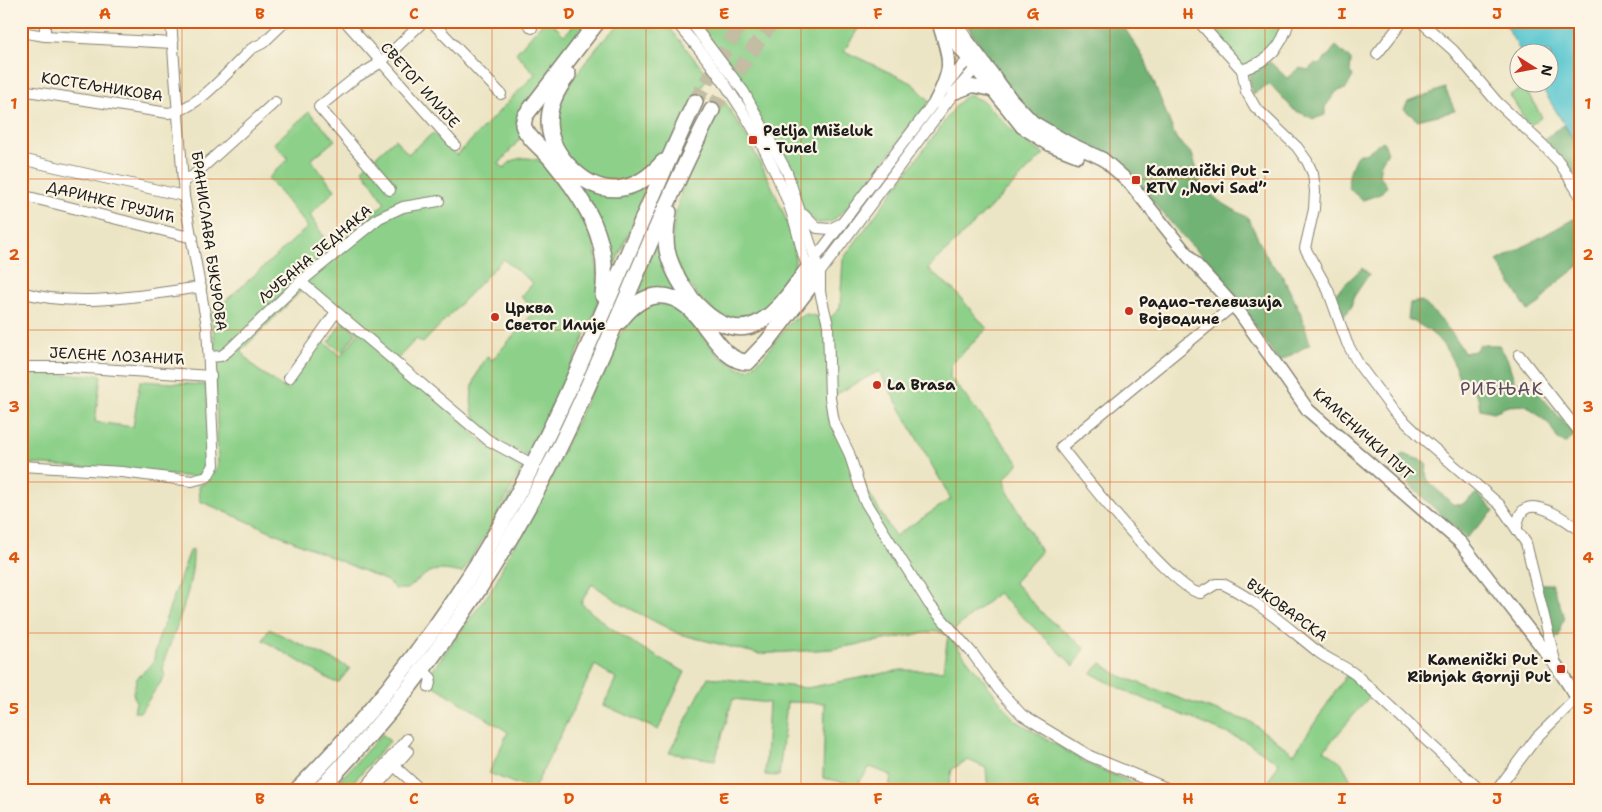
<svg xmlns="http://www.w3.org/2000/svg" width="1602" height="812" font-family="'Shantell Sans',sans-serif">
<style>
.green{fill:#8cd089;stroke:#547652;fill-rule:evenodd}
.forest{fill:#71b275;stroke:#466748}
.water{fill:#5ac7d0;stroke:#3b7276}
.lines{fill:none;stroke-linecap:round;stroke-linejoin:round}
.highway-tunnel{stroke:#c2bda3;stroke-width:15;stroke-dasharray:15 8;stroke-linecap:butt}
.minor-casing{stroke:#848070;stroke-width:12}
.major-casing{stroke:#848070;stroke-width:15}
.highway-casing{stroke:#848070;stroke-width:18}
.minor{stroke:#fff;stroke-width:10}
.major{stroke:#fff;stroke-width:12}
.highway{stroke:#fff;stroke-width:15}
.grid{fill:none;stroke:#de560d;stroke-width:1;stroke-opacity:0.55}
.poi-dot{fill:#c8321e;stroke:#fcf5e5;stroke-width:2}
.labels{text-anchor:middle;stroke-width:4.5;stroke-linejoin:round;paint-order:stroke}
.street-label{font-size:15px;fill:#1c1c1c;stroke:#fcf5e5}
.poi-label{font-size:15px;font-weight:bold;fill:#1c1c1c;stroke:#fcf5e5;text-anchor:start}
.quarter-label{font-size:18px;letter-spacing:1px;fill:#5b495e;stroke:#fcf5e5}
.neatline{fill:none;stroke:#de560d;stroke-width:2}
.grid-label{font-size:16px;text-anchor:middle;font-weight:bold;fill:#de560d}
</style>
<rect width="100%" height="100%" fill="#fcf5e5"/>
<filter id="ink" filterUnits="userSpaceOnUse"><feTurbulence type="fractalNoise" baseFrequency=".02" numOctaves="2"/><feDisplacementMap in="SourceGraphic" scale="10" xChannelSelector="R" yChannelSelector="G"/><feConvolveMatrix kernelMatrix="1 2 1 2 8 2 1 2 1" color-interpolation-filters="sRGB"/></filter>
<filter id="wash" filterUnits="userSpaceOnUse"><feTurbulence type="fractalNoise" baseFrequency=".0096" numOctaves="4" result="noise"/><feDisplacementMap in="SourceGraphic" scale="20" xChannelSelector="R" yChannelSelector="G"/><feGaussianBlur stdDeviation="1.12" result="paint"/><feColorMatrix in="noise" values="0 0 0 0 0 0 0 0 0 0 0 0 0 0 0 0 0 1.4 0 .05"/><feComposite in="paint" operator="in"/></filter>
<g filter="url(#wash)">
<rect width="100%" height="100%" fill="#ece5c5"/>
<g class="green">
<path d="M544,21H550L564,35L578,21H595L517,116V124L523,135L499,164L504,168C517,153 532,158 548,163L594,232L599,297L595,312L576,356L528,456C513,449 489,439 479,425C464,405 473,374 488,356L492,360L536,310L521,297L533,283L503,259L423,343L416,339L392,365L463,421C477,443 501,453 523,466L489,530L462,573C433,567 430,569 408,589H395L387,581L200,501L199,486L209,481L218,465L215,345L211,314L308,227L268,178L288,159L274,143L309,112L335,140L311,160L335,190L310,215L332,250L385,203L362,169L395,139L408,154L433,133L457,155L535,74L516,53ZM303,289L359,333L341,356L321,340L287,390L255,368L241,351Z"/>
<path d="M624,21H657L670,28L708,76L659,163L642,178L600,184L559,150C558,140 551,122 555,112C562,90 605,33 624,21Z"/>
<path d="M696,21H863L844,51L912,83L930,101L851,205L831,222L818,223L809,216L800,201C768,137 741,77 696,21Z"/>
<path d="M1201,21H1285L1274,49L1242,67Z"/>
<path d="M959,75L962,77L828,255L826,253Z"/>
<path d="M1524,87L1542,117L1529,126L1510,95Z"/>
<path d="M967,95L983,101L1023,141L1044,154L928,269L954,290L987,329L951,364L950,377L1019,463L1005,478L1007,490L1041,552L1014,582L1046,617L1085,648L1074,666L998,593L948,635L1015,720L1090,765L1152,791H988L986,768L968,760L952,769L948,791H889L891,775L870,767L857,785L823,778L825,703L787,702L779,776L765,775L769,703L733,699L715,760L669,753L708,677L807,688L901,670L943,671L948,635L936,631L831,649L759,654L679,634L623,605L592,584L581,603C611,632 648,652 685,672L658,730L604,705L616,678L595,665L533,791L489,773L508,732L425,680L494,586L508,555L541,499L613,343L635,315L651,304L669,305L686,315L718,355L738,368L749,369L764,356L790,322L806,314L829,319L840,308L843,259L958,103ZM879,371L951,499L895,536C868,493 841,447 833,396Z"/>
<path d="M724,101C746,133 796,223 795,260C795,272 787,284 780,294C770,309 754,324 734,322C716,319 690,289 682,274C679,267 672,258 672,250C671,193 699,150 724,101Z"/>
<path d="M535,131L576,179L595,190L651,182L612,271L603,231L532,133Z"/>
<path d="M680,152L684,154L550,450L516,516L441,633L363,731L305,791L437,631L609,313Z"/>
<path d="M662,228L673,279L739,352L737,355L687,299L626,307Z"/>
<path d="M342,322L356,333L342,352L329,342Z"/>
<path d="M21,374L101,375L95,422L133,427L140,381L207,385L210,465L205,473L195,477L21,463Z"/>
<path d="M193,549C194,587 178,622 165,658L163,669L165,676L140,712H134L136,702L133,693L137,678L153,663L157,643L190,551Z"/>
<path d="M269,629L350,668L339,682H334L263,640Z"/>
<path d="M1101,663L1118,675L1184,700L1251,722L1294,754L1347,674L1370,696L1324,750L1341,762L1357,791H1263L1279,763L1245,741L1121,689L1091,673Z"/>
<path d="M382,734L390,741L345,791H330Z"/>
</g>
<g class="forest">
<path d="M964,21H1116L1124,27L1145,60L1176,138L1192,154L1202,186L1219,201L1248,218L1269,261L1281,273L1302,316L1310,344L1279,362L1242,306L1208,262L1182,236L1140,186L1064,139L1017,102Z"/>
<path d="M1336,46L1351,60L1350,72L1353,76L1346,89L1337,91L1325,107V115L1314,119L1294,110L1272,86L1267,85L1253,94L1249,76L1250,72L1270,62L1287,78L1299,68L1308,70L1314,64L1320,65Z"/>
<path d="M1445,88L1455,111L1417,120L1404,109L1408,102Z"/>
<path d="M1564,125L1581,152V189L1568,168L1544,139Z"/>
<path d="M1383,141L1388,152L1381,163L1379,175L1387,186L1380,194L1363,200C1359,197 1353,193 1350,189C1345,180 1353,161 1358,154H1365Z"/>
<path d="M1581,215V264L1553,286L1540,303L1528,311L1497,261Z"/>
<path d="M1362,268L1369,274L1353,298L1351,308L1343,317L1335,294Z"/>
<path d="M1422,301C1439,317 1454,333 1464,353L1475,351L1479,345H1499L1507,358L1515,383L1528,381L1575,435L1565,444L1557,438L1549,424L1526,405L1508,406L1494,412L1480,409L1478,397L1471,387L1460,383C1452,351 1438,332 1408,319L1410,303Z"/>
<path d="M1403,454L1426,462C1428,467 1425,473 1427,478C1430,486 1446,496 1452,504L1461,505L1477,493L1494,511L1466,538L1388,465Z"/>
<path d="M1538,584H1552L1565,618L1561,625L1559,637L1554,638Z"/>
</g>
<path class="water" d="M1503,21H1581V152L1539,83L1550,82V52H1521Z"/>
</g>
<g filter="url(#ink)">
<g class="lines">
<g class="highway-tunnel">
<path d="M695,102L742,21"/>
<path d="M712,110L772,21"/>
</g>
<g class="minor-casing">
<g id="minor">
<path d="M345,21L455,145"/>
<path d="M431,21L501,94"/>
<path d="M525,21L532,28"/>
<path d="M675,21C724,75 765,140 790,208C798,230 801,253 810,274"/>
<path d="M690,21L744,92L787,172L820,273V292L828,325L830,398L834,422L849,453L864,500L929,604L973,654L999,690L1022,715L1090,756L1174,791"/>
<path d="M1198,21L1242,70L1246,91L1255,107L1297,147L1307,161L1313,174L1315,191L1314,209L1305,248L1328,290L1347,343L1359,365L1392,409L1422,438L1500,505L1526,543L1555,661"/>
<path d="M1420,21L1453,50L1497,102L1543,145L1560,163L1581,197"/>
<path d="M21,32L45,36L173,43"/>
<path d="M45,36V21"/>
<path d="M1377,54L1403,21"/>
<path d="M1242,70C1268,61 1282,48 1289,21"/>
<path d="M21,90L168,113C198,110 230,69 251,49L263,43L286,21"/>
<path d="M21,159L184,196"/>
<path d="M183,181L193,176L275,102"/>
<path d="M390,190L319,107L355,78L380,63L424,21"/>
<path d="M21,195L193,238"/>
<path d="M804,215L817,228L830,229L840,224"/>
<path d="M814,260L961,67L974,55"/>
<path d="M818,275L954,93L979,64"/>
<path d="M301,282L488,440L532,464"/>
<path d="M21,292C79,309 143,295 201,287"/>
<path d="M1234,305L1061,447C1080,471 1177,595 1201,593L1216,584H1223C1258,601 1287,627 1317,651C1329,661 1344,665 1356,675L1481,791"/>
<path d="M1519,355L1581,434"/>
<path d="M210,357L221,356L228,351L298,284L379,218L403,207L439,201"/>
<path d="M21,367H70L211,376"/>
<path d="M289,378L336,312"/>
<path d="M21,466L122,472L192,481L207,477L214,465L207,326L184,196L171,21"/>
<path d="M1517,527C1518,521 1519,513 1525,509C1539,500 1569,522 1581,531"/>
<path d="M422,669L431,678L429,687"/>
<path d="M391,763L422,791"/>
<path d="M362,791L407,739"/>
<path d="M372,791L408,751"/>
<path d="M1496,791L1537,737L1578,697"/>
</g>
</g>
<g class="major-casing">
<g id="major">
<path d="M938,21L1022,127L1050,145L1078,156"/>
<path d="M953,21L1012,100L1033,122L1067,142L1103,159L1129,182L1190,258L1240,313L1308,410L1461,543L1556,665L1581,704"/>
<path d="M954,93L973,86L991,90"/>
<path d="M935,102C952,69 951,63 940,28"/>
</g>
</g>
<g class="highway-casing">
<g id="highway">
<path d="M598,21L525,116L523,125C527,138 543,149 552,160C586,202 611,240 603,295"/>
<path d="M568,75C542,109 542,140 573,170C603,199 636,193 663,162"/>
<path d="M669,212C666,225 665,237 667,250C674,284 716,343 756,324C779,313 793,288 808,269"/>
<path d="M620,321C629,309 640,298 656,296C702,292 713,363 748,362L767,342L813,282"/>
<path d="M296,791C372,715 441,627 496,533C575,396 627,245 695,102"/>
<path d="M318,791C415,692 494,577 556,454C612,342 654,222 712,110"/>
</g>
</g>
<use href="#minor" class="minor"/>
<use href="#major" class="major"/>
<use href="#highway" class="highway"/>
</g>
</g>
<path class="grid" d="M182,21V791M337,21V791M492,21V791M646,21V791M801,21V791M956,21V791M1110,21V791M1265,21V791M1420,21V791M21,179H1581M21,330H1581M21,482H1581M21,633H1581"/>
<g class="poi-dot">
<rect x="748" y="135" width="10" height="10" rx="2.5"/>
<rect x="1131" y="175" width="10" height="10" rx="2.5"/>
<circle cx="1129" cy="311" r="5"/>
<circle cx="495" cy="317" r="5"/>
<circle cx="877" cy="385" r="5"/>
<rect x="1556" y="664" width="10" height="10" rx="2.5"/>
</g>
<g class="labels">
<g class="street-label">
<text transform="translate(420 85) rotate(48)" y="5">СВЕТОГ ИЛИЈЕ</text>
<text transform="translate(102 87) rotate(9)" y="5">КОСТЕЉНИКОВА</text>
<text transform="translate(111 202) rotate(14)" y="5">ДАРИНКЕ ГРУЈИЋ</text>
<text transform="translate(209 241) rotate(82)" y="5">БРАНИСЛАВА БУКУРОВА</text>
<text transform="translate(315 254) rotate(-40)" y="5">ЉУБАНА ЈЕДНАКА</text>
<text transform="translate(117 356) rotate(3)" y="5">ЈЕЛЕНЕ ЛОЗАНИЋ</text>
<text transform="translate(1363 434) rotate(42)" y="5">КАМЕНИЧКИ ПУТ</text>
<text transform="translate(1287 610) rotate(36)" y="5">ВУКОВАРСКА</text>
</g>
<g class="poi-label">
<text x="763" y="136">Petlja Mišeluk<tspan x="763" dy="17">- Tunel</tspan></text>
<text x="1146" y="176">Kamenički Put -<tspan x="1146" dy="17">RTV „Novi Sad”</tspan></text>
<text x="1139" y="307">Радио-телевизија<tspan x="1139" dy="17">Војводине</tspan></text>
<text x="505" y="313">Црква<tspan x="505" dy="17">Светог Илије</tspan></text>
<text x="887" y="390">La Brasa</text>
<text x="1551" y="665" text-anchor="end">Kamenički Put -<tspan x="1551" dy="17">Ribnjak Gornji Put</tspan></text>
</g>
<g class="quarter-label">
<text x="1502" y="395">РИБЊАК</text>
</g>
</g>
<rect width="1602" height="812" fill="none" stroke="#fcf5e5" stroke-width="55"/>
<g transform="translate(1534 68) rotate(101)"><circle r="24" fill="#fcf5e5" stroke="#a29e95"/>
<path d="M0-4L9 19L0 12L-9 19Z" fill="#c8321e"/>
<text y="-8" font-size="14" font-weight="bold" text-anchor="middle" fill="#1c1c1c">N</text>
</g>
<rect x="28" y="28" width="1546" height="756" class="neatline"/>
<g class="grid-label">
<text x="105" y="19">A</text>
<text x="260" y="19">B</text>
<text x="414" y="19">C</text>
<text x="569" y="19">D</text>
<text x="724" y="19">E</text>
<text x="878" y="19">F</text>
<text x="1033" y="19">G</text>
<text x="1188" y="19">H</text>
<text x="1342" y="19">I</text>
<text x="1497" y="19">J</text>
<text x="14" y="109">1</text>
<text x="1588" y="109">1</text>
<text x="14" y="260">2</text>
<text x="1588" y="260">2</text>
<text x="14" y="412">3</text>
<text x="1588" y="412">3</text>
<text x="14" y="563">4</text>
<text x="1588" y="563">4</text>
<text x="14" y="714">5</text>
<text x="1588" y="714">5</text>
<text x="105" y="804">A</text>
<text x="260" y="804">B</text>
<text x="414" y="804">C</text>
<text x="569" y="804">D</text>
<text x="724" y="804">E</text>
<text x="878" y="804">F</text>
<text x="1033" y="804">G</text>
<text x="1188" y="804">H</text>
<text x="1342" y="804">I</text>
<text x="1497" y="804">J</text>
</g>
</svg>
